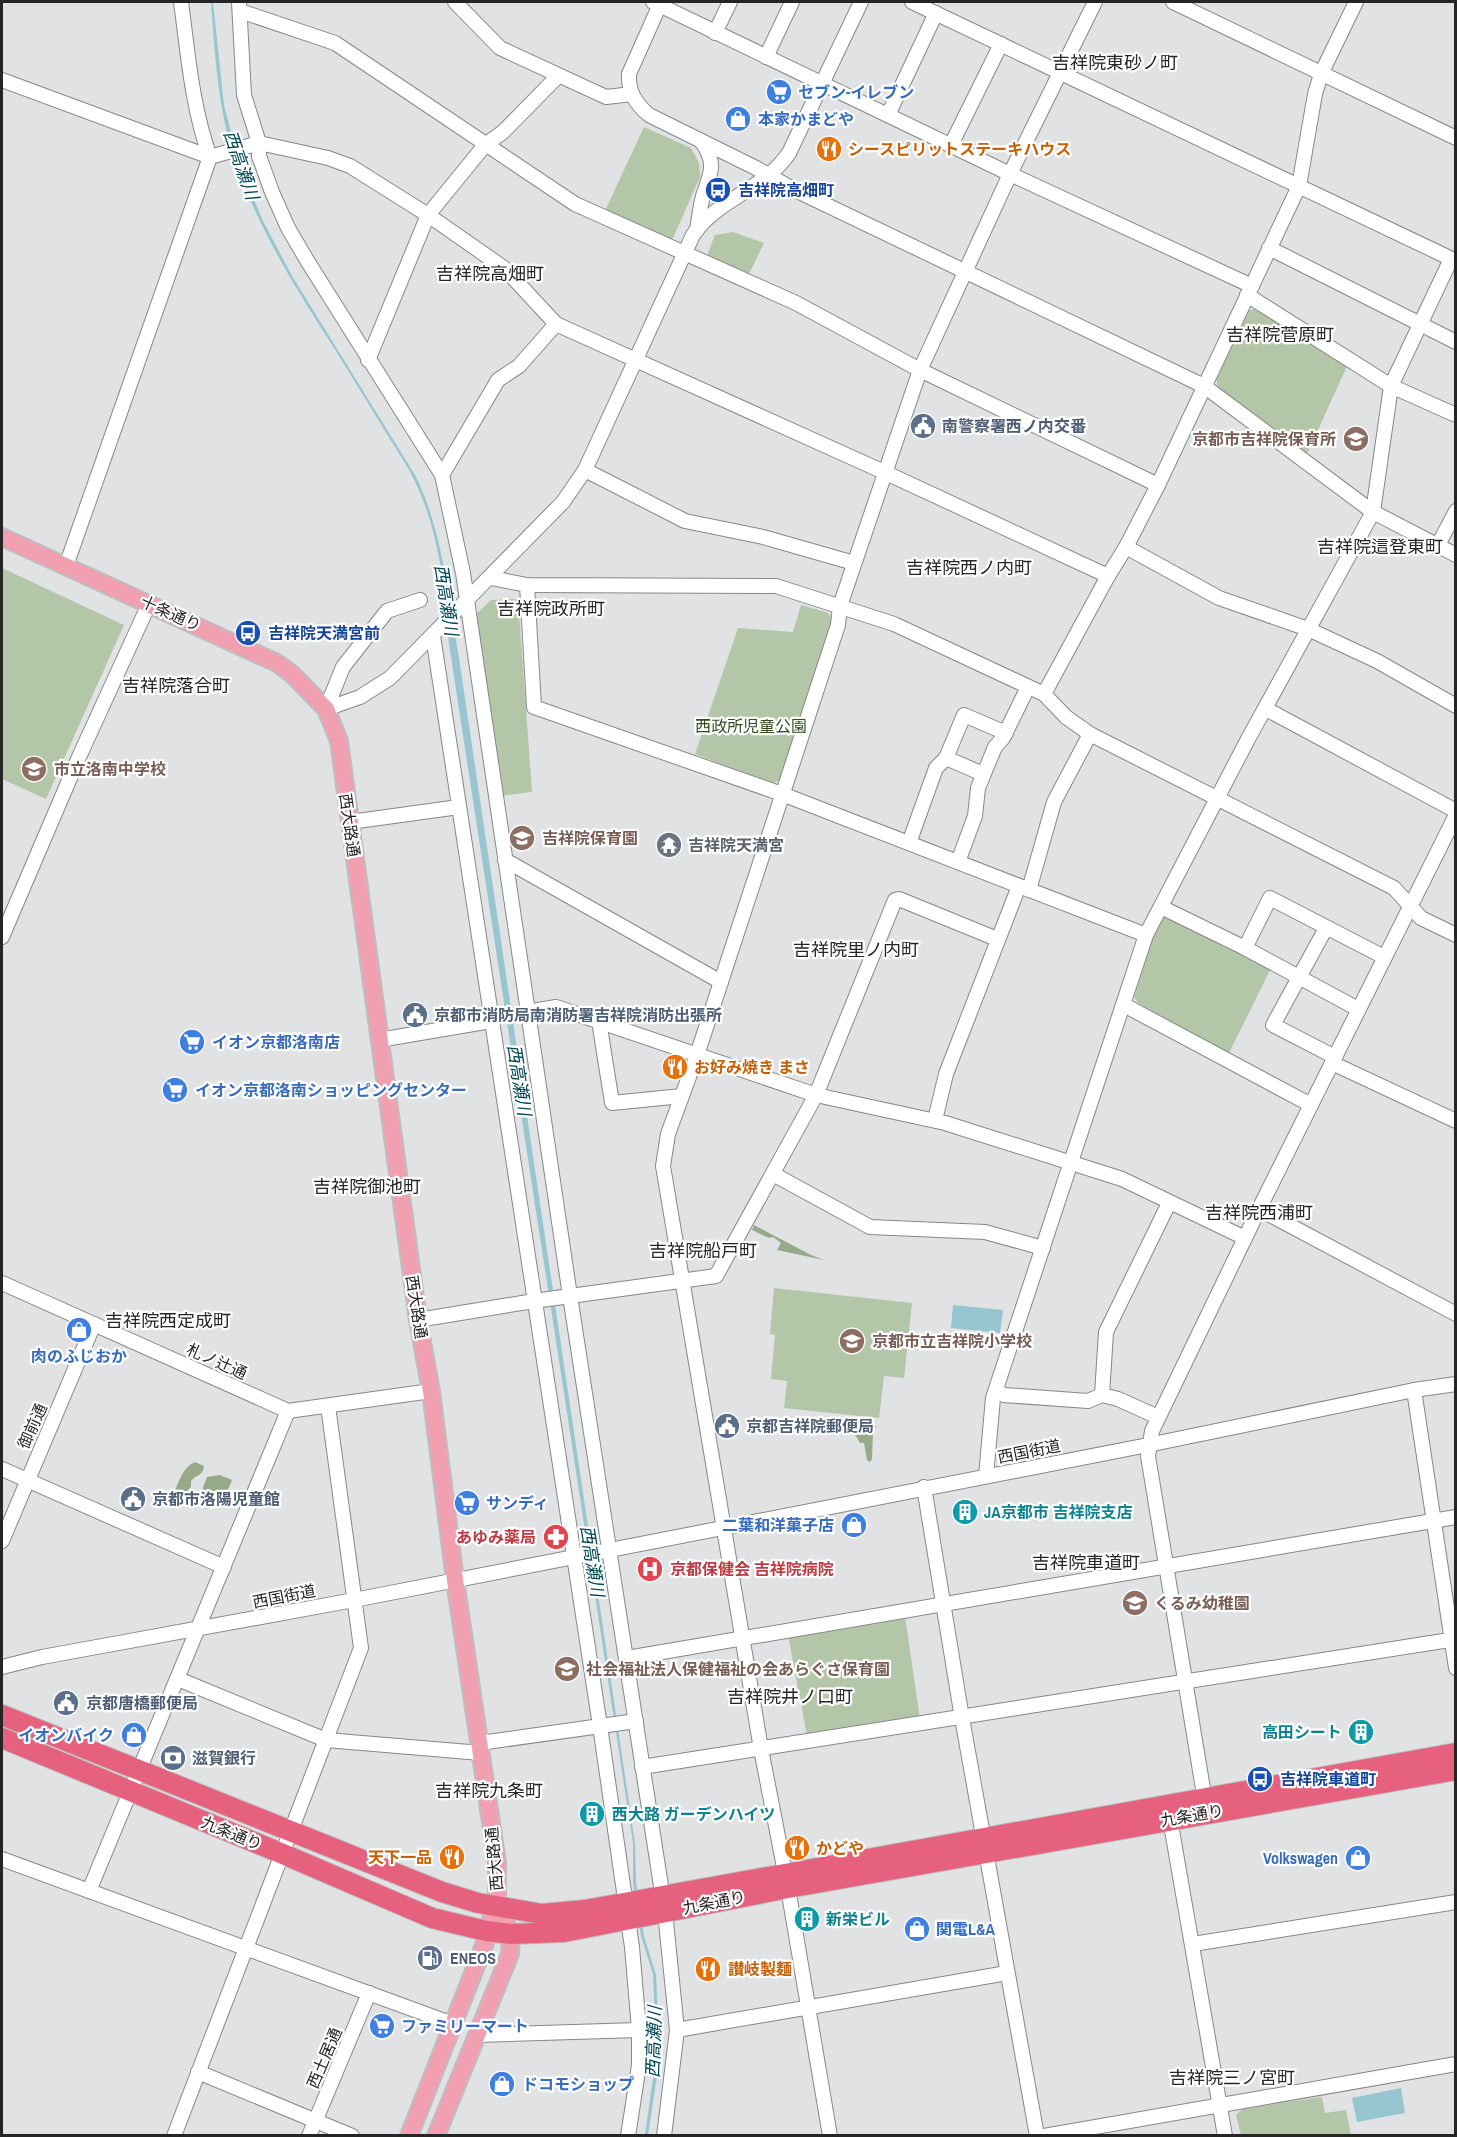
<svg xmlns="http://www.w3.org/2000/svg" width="1457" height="2137" font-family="'Archivo Narrow','Noto Sans JP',sans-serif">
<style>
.green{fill:#b3c6a8}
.forest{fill:#96a989}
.water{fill:#97c5d0}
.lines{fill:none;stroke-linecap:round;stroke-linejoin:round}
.minor-casing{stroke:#858789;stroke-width:16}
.major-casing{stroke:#bebebe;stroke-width:20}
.highway-casing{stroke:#bebebe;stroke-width:22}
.minor{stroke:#fff;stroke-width:14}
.major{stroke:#f0a0b1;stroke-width:16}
.highway{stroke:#e6617d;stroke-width:20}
.labels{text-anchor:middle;stroke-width:4.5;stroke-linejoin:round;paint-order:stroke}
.shop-label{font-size:16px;font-weight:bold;fill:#366cbe;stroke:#fff;text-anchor:start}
.food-label{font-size:16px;font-weight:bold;fill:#c56008;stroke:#fff;text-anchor:start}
.transit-label{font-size:16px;font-weight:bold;fill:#164399;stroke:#fff;text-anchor:start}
.service-label{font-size:16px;font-weight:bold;fill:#4e5e75;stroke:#fff;text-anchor:start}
.education-label{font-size:16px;font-weight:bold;fill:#785e54;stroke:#fff;text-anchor:start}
.street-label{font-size:16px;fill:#252526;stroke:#fff}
.park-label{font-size:16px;fill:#324c1c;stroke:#fff}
.worship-label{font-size:16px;font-weight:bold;fill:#5b616d;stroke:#fff;text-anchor:start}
.culture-label{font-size:16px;font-weight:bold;fill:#0d838f;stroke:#fff;text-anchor:start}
.health-label{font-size:16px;font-weight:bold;fill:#be3a42;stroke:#fff;text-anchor:end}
.neighbourhood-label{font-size:18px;fill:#252526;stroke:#fff}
.water-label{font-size:18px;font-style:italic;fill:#014754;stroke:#fff}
</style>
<rect width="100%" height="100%" fill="#e0e2e4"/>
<g class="green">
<path d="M644,127L691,148L699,163L700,177L673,238L667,240L605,211Z"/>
<path d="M733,232L764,243L748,276L707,256L715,235Z"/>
<path d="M1259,308L1347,366L1307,454L1218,387L1216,377L1247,311Z"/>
<path d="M2,568L124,625L46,799L2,779Z"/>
<path d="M518,599L532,792L500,796L474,616L491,600Z"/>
<path d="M801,605L828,613L832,619L780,780L772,784L695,754L738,628L793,632Z"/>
<path d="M1170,916L1270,970L1228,1055L1138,1003L1134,997L1156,929L1162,918Z"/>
<path d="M774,1288L912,1303L904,1378L884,1376L879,1418L784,1408L787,1381L771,1379L775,1335L770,1334Z"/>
<path d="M905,1616L920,1719L807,1736L788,1635Z"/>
<path d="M1322,2097L1325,2113L1346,2110L1351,2135H1241L1236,2115L1242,2109Z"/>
</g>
<g class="forest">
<path d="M754,1225L811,1255L824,1260L777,1250L781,1243L773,1237L769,1238L752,1230Z"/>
<path d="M853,1423L876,1426L873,1432L872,1459L870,1462L867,1460L864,1443H860L854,1433Z"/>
<path d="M195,1462L204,1466C203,1476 197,1474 191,1481V1487L186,1492H181L177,1498L174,1495V1493C179,1481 183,1467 195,1462Z"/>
<path d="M220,1475L232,1480C226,1495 222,1503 206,1509L201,1505L199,1498L207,1477Z"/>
</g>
<g class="water">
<path d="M211,2H213L224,105L239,163L262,219L292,276L415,475C443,531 448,597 459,658L635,1843L636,1882L644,1936L656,1975L659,2041L657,2076L648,2135H645L653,2078L656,2043L653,1974L641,1936L633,1882V1843L449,644C445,583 438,522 408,468C383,428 359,388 334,348C296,289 259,230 236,163C218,111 215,56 211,2Z"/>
<path d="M953,1305L1003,1310L1000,1333L951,1328Z"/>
<path d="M1401,2088L1405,2113L1357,2122L1352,2098Z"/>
</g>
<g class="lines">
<g class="minor-casing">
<g id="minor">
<path d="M239,2L244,95L259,143V156L272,192L288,228L308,262L442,475L463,573L570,1296L665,1912L677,2030L664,2136"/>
<path d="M455,2L500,48L606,97L632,94"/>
<path d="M653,2L1010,174L1252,286"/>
<path d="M661,2L629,74C628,92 636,104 649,115L756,168L791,188L1204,386L1373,512L1456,555"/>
<path d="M912,2L1456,261"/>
<path d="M1173,2L1456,138"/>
<path d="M240,11L335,43L575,204L796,303L920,370L1158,485"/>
<path d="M715,33L730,2"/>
<path d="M766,57L792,2"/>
<path d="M2,80L210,157L259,143L328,158L350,166L428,215L504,268L556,324L884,472L1108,576"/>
<path d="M888,115L936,13"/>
<path d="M951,145L1001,44"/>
<path d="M697,230C699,219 700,207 703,196C711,173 717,162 701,141"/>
<path d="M1269,248L1456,342"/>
<path d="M1247,295L1391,386L1456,415"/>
<path d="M368,360L428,215L485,145L503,132L558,76"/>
<path d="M585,470L685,521L763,537L854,563"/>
<path d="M442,475L498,380L519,366L556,324"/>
<path d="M1438,545L1456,511"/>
<path d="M1126,547L1219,598L1308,629L1377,661L1456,706"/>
<path d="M66,566L210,157C192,107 188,54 181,2"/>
<path d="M491,578L527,585L776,586L894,624L1044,694L1066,717L1090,734L1394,888L1421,918L1456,935"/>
<path d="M527,585L534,707L782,794L1146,935"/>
<path d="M433,636L600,1726L632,1947L639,2030V2065L628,2136"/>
<path d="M1044,694L1108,576L1126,547L1158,485L1299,186L1315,94L1321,74L1356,2"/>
<path d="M326,709L360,697L390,678L563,502L585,470L693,235C717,199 765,189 789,153L861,2"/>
<path d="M326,709L343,667L387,611L420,600"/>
<path d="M1266,709L1456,811"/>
<path d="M983,774L946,758L964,715L1006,733"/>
<path d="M350,822L459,807"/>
<path d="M909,843L936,768L946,758"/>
<path d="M505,860L721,982"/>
<path d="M958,862L975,816L978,788L995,747L1003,738L1028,687"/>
<path d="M1029,890L1054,802L1090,734"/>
<path d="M1161,907L1245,948L1358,1009"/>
<path d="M1326,928L1273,1025L1335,1057"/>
<path d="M2,937L79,757L149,604"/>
<path d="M1245,948L1270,898L1384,957"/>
<path d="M1124,1005L1311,1105"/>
<path d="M527,1012L556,1007L816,1095L945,1123L1122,1179L1245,1238"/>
<path d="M599,1021L612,1103L682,1096"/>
<path d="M379,1040L491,1021"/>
<path d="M1332,1063L1456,1121"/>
<path d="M935,1120L946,1074L1019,886"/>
<path d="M773,1174L870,1227L985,1232L1043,1248"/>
<path d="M1259,1209L1456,1314"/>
<path d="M2,1283L288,1411L431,1391"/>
<path d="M418,1320L534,1301L716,1276L816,1095L895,900L899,899L997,939"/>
<path d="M996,1390L1004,1395L1088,1401L1102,1395L1118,1399L1158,1417"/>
<path d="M1414,1390L1456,1668"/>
<path d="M1102,1395L1106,1332L1169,1203"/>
<path d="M2,1469L224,1567"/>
<path d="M986,1476L993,1398L1146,935L1248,739L1373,512L1391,386L1451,259"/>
<path d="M924,1487L962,1718L1037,2136"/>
<path d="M2,1541L94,1324"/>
<path d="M627,1658L1456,1517"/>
<path d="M2,1667L42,1657L354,1600L1148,1445L1414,1390L1456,1384"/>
<path d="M178,1679L326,1740L481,1753"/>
<path d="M480,1743L636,1721"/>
<path d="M642,1767L1456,1639"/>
<path d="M1206,1807L1148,1456L1152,1431L1259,1209L1456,815"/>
<path d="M1169,1813L1225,2136"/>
<path d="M2,1859L453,2024"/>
<path d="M89,1891L288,1411"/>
<path d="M1193,1944L1456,1902"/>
<path d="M677,2030L1007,1973"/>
<path d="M478,2035L639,2030"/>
<path d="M198,2072L352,2136"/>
<path d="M174,2136L361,1648L328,1406"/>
<path d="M309,2136L369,1993"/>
<path d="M830,2136L788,1888L761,1749L663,1166L668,1134L697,1055L838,625L840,606L920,370L1010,174L1095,2"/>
<path d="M1044,2136L1456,2064"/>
</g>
</g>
<g class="major-casing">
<g id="major">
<path d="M2,537L277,663L293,675L326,709L339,741L418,1320L431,1391L455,1580L497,1863V1906L486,1931L485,1943L409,2136"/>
<path d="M436,2136L510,1954L511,1934L497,1906"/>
</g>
</g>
<g class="highway-casing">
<g id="highway">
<path d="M2,1715L442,1892L478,1903L542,1914L585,1910L1456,1753"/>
<path d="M2,1738L283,1854L432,1918L486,1931L511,1934L564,1932L788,1888L1456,1770"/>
</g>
</g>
<use href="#minor" class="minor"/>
<use href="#major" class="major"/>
<use href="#highway" class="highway"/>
</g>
<defs>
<g id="supermarket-disc" transform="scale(1.35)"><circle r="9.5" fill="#3f7fe0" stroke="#fff"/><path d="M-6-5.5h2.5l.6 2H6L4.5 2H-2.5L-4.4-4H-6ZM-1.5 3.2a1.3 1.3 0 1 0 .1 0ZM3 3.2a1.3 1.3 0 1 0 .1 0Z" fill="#fff"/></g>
<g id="shop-disc" transform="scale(1.35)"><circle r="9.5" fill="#3f7fe0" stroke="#fff"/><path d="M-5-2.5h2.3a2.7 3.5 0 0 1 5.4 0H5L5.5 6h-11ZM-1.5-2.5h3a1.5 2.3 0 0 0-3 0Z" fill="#fff"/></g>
<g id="restaurant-disc" transform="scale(1.35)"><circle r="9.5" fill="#e8710a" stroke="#fff"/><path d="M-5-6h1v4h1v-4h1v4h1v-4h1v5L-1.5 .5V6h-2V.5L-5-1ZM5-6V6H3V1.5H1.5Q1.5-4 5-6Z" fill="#fff"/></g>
<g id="bus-disc" transform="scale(1.35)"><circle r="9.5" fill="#1a4fb4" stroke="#fff"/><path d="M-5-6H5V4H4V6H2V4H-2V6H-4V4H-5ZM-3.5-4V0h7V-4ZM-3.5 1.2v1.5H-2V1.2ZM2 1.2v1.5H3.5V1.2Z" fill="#fff"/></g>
<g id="civic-disc" transform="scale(1.35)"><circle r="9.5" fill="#5c6f8a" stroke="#fff"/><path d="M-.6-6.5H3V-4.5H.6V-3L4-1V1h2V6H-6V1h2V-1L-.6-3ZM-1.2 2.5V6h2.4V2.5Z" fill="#fff"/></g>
<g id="school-disc" transform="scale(1.35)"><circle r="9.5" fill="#8d6e63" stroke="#fff"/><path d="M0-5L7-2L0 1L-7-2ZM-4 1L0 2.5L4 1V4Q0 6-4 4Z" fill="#fff"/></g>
<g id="temple-disc" transform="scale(1.35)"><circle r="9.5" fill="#6b7280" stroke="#fff"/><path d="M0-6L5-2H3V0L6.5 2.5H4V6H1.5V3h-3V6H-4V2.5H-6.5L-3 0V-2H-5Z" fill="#fff"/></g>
<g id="building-disc" transform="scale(1.35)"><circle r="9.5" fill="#0f9aa8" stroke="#fff"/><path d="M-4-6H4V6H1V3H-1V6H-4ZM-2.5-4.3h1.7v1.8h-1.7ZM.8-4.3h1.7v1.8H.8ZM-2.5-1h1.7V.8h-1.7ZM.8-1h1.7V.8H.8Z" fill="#fff"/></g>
<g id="pharmacy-disc" transform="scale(1.35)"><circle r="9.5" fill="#e0444e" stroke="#fff"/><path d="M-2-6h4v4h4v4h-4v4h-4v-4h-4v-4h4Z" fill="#fff"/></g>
<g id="hospital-disc" transform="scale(1.35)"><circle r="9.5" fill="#e0444e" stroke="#fff"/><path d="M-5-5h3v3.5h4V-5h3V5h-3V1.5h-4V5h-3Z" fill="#fff"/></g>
<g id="bank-disc" transform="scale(1.35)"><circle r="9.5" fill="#5c6f8a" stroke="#fff"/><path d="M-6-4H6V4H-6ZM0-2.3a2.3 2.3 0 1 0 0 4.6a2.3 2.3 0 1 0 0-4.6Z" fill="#fff"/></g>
<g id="fuel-disc" transform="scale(1.35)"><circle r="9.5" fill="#5c6f8a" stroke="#fff"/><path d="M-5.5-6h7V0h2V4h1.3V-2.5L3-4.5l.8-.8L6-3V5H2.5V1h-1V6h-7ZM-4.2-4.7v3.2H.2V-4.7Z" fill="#fff"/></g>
</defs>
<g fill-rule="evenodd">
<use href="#supermarket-disc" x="779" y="92"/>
<use href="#shop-disc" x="738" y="119"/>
<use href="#restaurant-disc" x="829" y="149"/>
<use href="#bus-disc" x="718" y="190"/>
<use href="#civic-disc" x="923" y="426"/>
<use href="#school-disc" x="1356" y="439"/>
<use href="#bus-disc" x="248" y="633"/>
<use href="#school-disc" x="34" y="769"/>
<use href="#school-disc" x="522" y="838"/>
<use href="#temple-disc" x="669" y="845"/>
<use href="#civic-disc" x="415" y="1015"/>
<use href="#supermarket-disc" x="192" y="1042"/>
<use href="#restaurant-disc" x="675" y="1067"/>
<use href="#supermarket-disc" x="175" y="1090"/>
<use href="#shop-disc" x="79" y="1330"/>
<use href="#school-disc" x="852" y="1341"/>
<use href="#civic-disc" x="727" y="1426"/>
<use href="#civic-disc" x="133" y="1499"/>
<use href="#supermarket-disc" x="467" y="1503"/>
<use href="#building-disc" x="965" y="1512"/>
<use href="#shop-disc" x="854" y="1525"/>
<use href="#pharmacy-disc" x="556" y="1537"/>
<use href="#hospital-disc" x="650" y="1569"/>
<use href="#school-disc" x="1135" y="1603"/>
<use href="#school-disc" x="567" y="1669"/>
<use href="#civic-disc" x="66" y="1703"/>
<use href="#building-disc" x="1361" y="1732"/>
<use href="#shop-disc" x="134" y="1735"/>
<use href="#bank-disc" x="173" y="1758"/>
<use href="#bus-disc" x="1260" y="1779"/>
<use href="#building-disc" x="592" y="1814"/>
<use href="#restaurant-disc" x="797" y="1848"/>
<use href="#restaurant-disc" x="452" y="1857"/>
<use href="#shop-disc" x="1358" y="1858"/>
<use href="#building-disc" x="807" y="1919"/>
<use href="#shop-disc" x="917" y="1929"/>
<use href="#fuel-disc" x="430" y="1958"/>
<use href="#restaurant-disc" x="708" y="1969"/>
<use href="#supermarket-disc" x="382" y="2026"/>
<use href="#shop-disc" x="502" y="2084"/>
</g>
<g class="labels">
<g class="shop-label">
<text x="798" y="98">セブン-イレブン</text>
<text x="758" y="125">本家かまどや</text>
<text x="212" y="1048">イオン京都洛南店</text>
<text x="195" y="1096">イオン京都洛南ショッピングセンター</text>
<text x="79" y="1362" text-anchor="middle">肉のふじおか</text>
<text x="486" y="1509">サンディ</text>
<text x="834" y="1531" text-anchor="end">二葉和洋菓子店</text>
<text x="114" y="1741" text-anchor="end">イオンバイク</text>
<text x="1338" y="1864" text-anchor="end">Volkswagen</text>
<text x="936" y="1935">関電L&amp;A</text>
<text x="401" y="2032">ファミリーマート</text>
<text x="522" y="2090">ドコモショップ</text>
</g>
<g class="food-label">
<text x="848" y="155">シースピリットステーキハウス</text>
<text x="694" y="1073">お好み焼き まさ</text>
<text x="816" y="1854">かどや</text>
<text x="432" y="1863" text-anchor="end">天下一品</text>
<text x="728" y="1975">讃岐製麺</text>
</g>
<g class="transit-label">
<text x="738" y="196">吉祥院高畑町</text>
<text x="268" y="639">吉祥院天満宮前</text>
<text x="1280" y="1785">吉祥院車道町</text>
</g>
<g class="service-label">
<text x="942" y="432">南警察署西ノ内交番</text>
<text x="434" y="1021">京都市消防局南消防署吉祥院消防出張所</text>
<text x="746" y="1432">京都吉祥院郵便局</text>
<text x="152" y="1505">京都市洛陽児童館</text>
<text x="86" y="1709">京都唐橋郵便局</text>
<text x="192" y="1764">滋賀銀行</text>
<text x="450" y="1964">ENEOS</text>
</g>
<g class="education-label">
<text x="1336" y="445" text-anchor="end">京都市吉祥院保育所</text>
<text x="54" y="775">市立洛南中学校</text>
<text x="542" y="844">吉祥院保育園</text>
<text x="872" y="1347">京都市立吉祥院小学校</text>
<text x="1154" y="1609">くるみ幼稚園</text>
<text x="586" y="1675">社会福祉法人保健福祉の会あらぐさ保育園</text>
</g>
<g class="street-label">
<text transform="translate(171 613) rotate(24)" y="6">十条通り</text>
<text transform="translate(350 825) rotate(82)" y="6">西大路通</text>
<text transform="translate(417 1307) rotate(81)" y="6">西大路通</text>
<text transform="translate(217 1361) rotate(24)" y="6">札ノ辻通</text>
<text transform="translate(32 1426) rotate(-66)" y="6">御前通</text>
<text transform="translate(1029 1451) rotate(-11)" y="6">西国街道</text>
<text transform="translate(284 1596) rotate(-11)" y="6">西国街道</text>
<text transform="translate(1192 1815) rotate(-10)" y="6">九条通り</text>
<text transform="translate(232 1833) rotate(22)" y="6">九条通り</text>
<text transform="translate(494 1859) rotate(-95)" y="6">西大路通</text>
<text transform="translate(714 1902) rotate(-11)" y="6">九条通り</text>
<text transform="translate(324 2058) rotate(-67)" y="6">西土居通</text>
</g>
<g class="park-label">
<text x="751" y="732">西政所児童公園</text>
</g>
<g class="worship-label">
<text x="688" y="851">吉祥院天満宮</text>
</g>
<g class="culture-label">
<text x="984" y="1518">JA京都市 吉祥院支店</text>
<text x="1342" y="1738" text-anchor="end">高田シート</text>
<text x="612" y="1820">西大路 ガーデンハイツ</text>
<text x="826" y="1925">新栄ビル</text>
</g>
<g class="health-label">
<text x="536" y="1543">あゆみ薬局</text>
<text x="670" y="1575" text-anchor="start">京都保健会 吉祥院病院</text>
</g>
<g class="neighbourhood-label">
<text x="1115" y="69">吉祥院東砂ノ町</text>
<text x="490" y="280">吉祥院高畑町</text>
<text x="1280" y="341">吉祥院菅原町</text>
<text x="1380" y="553">吉祥院這登東町</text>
<text x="969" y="574">吉祥院西ノ内町</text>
<text x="551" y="615">吉祥院政所町</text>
<text x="176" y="692">吉祥院落合町</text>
<text x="856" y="956">吉祥院里ノ内町</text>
<text x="367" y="1193">吉祥院御池町</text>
<text x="1259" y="1219">吉祥院西浦町</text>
<text x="703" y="1257">吉祥院船戸町</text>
<text x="168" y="1327">吉祥院西定成町</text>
<text x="1086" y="1569">吉祥院車道町</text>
<text x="790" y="1703">吉祥院井ノ口町</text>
<text x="489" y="1797">吉祥院九条町</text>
<text x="1232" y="2084">吉祥院三ノ宮町</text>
</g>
<g class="water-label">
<text transform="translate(241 165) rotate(71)" y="6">西高瀬川</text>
<text transform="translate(446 600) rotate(81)" y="6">西高瀬川</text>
<text transform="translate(519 1080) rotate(81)" y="6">西高瀬川</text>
<text transform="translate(592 1561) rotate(81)" y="6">西高瀬川</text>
<text transform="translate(654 2042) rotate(-88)" y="6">西高瀬川</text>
</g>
</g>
<rect width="1457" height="2137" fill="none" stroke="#252526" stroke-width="6"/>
</svg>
